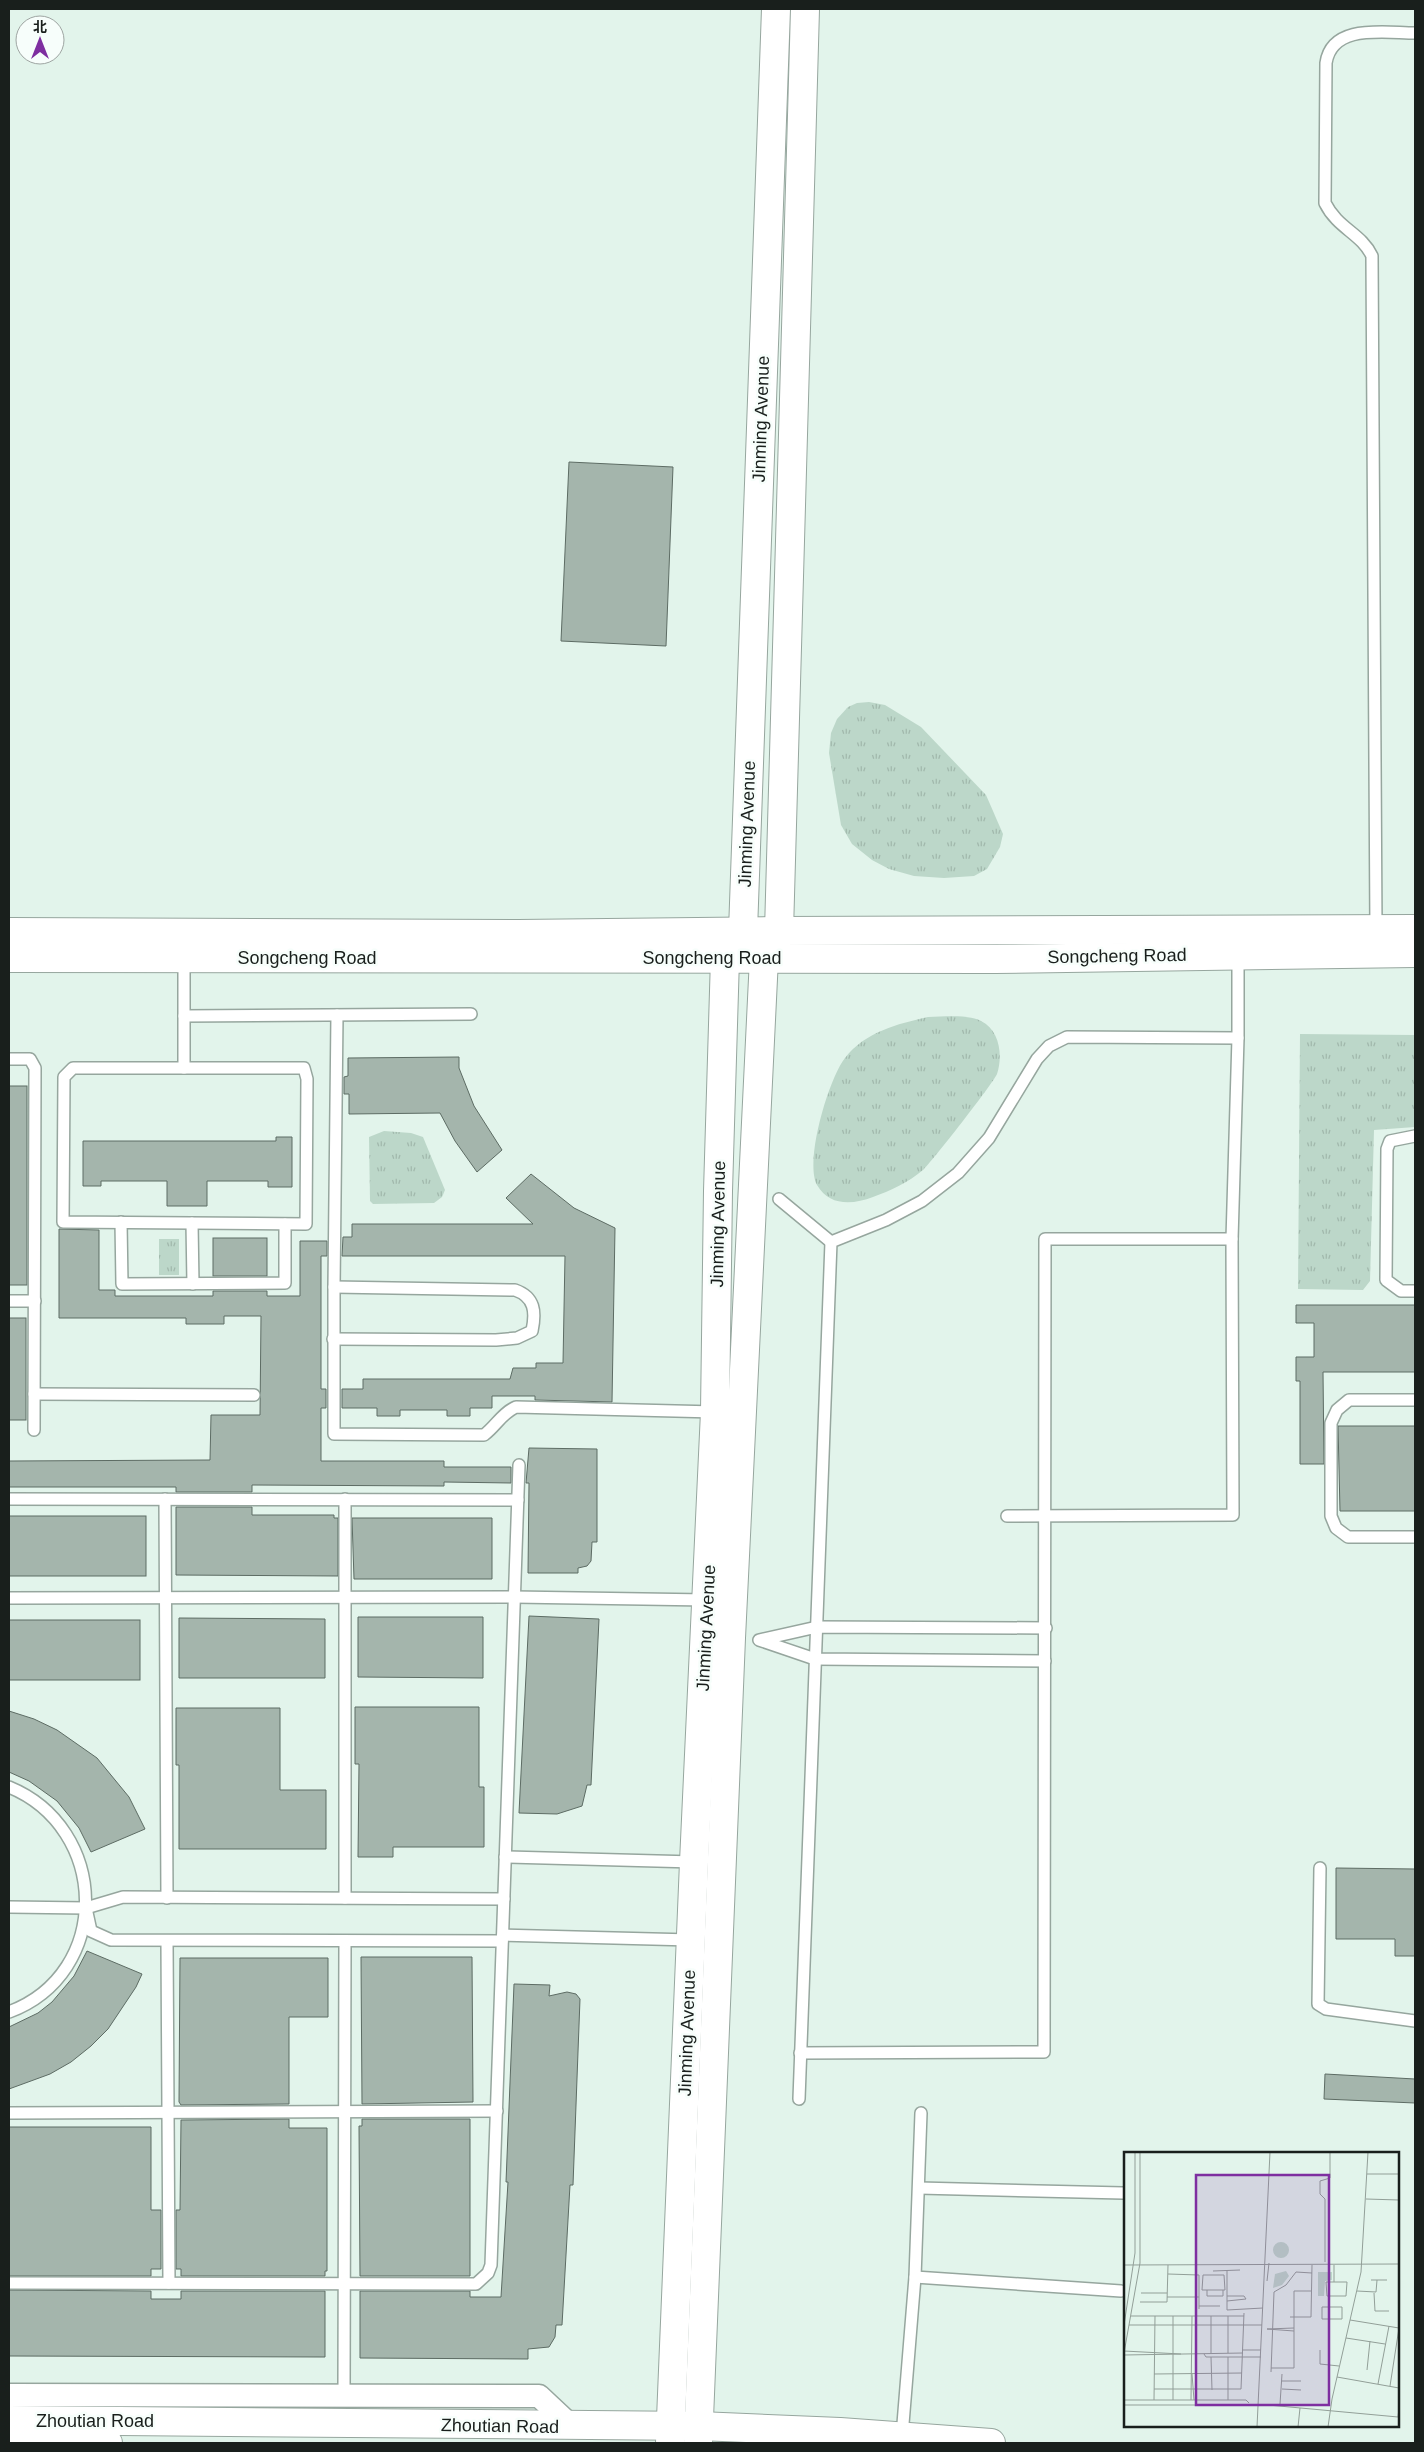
<svg xmlns="http://www.w3.org/2000/svg" width="1424" height="2452" font-family="Helvetica,'Noto Sans SC',sans-serif">
<style>
.grass{fill:url(#grass-tufts)}
.building{fill:#a4b5ac;stroke:#5d6c64}
.lines{fill:none;stroke-linecap:round;stroke-linejoin:round}
.lane-casing{stroke:#96a69e;stroke-width:14}
.street-casing{stroke:#96a69e;stroke-width:25}
.secondary-casing{stroke:#96a69e;stroke-width:30}
.primary-casing{stroke:#96a69e;stroke-width:30}
.lane{stroke:#fff;stroke-width:11}
.street{stroke:#fff;stroke-width:22}
.secondary{stroke:#fff;stroke-width:28}
.primary{stroke:#fff;stroke-width:28}
.labels{text-anchor:middle;stroke-width:5;stroke-linejoin:round;paint-order:stroke}
.street-label{font-size:18px;fill:#191f1c;stroke:#f7fefb}
.inset-road{fill:none;stroke:#929f98;stroke-width:1}
.view{fill:#7e2fa0;fill-opacity:0.15;stroke:#7e2fa0;stroke-width:2.5}
.inset-edge{fill:none;stroke:#191f1c;stroke-width:2.5}
</style>
<defs>
<pattern id="grass-tufts" width="24" height="20" patternUnits="userSpaceOnUse" patternTransform="scale(1.25)"><rect width="24" height="20" fill="#bcd7c9"/><path d="M3 7l-1-3M5 7V3M7 7l1-3M15 17l-1-3M17 17v-4M19 17l1-3" fill="none" stroke="#a1b8ac"/></pattern>
</defs>
<rect width="100%" height="100%" fill="#e2f4eb"/>
<g class="grass">
<path d="M869,702L885,705L921,727L986,795L1003,834L1000,847L987,869L974,876L944,878L914,876L889,869L872,860L852,844L841,825L829,753L831,733L837,719L848,707L857,703Z"/>
<path d="M928,1017C944,1017 966,1014 981,1021C1000,1030 1003,1056 997,1074C994,1082 931,1163 923,1170C909,1182 890,1191 873,1197C852,1205 829,1206 817,1185C804,1161 829,1078 845,1058C865,1032 897,1024 928,1017Z"/>
<path d="M1300,1034L1415,1035V1127L1374,1130L1370,1281L1363,1290L1298,1289Z"/>
<path d="M384,1131L411,1133L423,1137L445,1190L442,1197L434,1203L373,1204L370,1201L369,1137Z"/>
<rect x="159" y="1239" width="20" height="36"/>
</g>
<g class="building">
<path d="M569,462L673,467L666,646L561,641Z"/>
<path d="M459,1057V1068L474,1106L502,1150L477,1172L455,1141L440,1113L349,1114V1094H344V1077L348,1076V1058Z"/>
<rect x="9" y="1086" width="18" height="199"/>
<path d="M276,1137H292V1187H268V1181H207V1206H167V1181H101V1186H83V1141H276Z"/>
<path d="M531,1174L574,1208L615,1228L612,1402L535,1400V1396H492V1408H470V1416H447V1410H400V1416H377V1408H342V1389H363V1379H510L513,1368H536V1363H563L565,1256H342L343,1237H352V1224H533L506,1198Z"/>
<path d="M59,1229L99,1230V1290H115V1296H213V1291H267V1296H300V1241H327V1256H321V1389H326V1408H321V1461H444V1467H511V1483L444,1482V1486L252,1485V1492H176V1487H9V1461L210,1460L211,1415H260L261,1316H224V1324H186V1318H59Z"/>
<rect x="213" y="1238" width="54" height="38"/>
<path d="M1296,1305H1415V1372H1323L1324,1464H1300V1381H1296V1357H1314V1323H1296Z"/>
<rect x="9" y="1318" width="17" height="102"/>
<path d="M1338,1426H1415V1511H1340Z"/>
<path d="M529,1448L597,1449V1542H592L591,1561L587,1566L578,1568V1573H528L529,1483H526Z"/>
<path d="M176,1507H252V1515H334V1518H338V1576L176,1575Z"/>
<rect x="9" y="1516" width="137" height="60"/>
<path d="M352,1518H492V1579H354Z"/>
<path d="M529,1616L599,1619L591,1785H587L582,1806L557,1814L519,1813Z"/>
<path d="M358,1617H483V1678L358,1677Z"/>
<path d="M179,1618L325,1619V1678H179Z"/>
<rect x="9" y="1620" width="131" height="60"/>
<path d="M355,1707H479V1787H484V1847H393V1857H358L359,1764H355Z"/>
<path d="M176,1708H280V1790H326V1849H179V1765H176Z"/>
<path d="M9,1711L34,1719L57,1730L97,1758L129,1797L145,1829L91,1852L79,1828L57,1801L29,1781L9,1772Z"/>
<path d="M1336,1868L1415,1869V1956H1395V1939H1336Z"/>
<path d="M87,1951L142,1974L136,1987L108,2029L91,2046L71,2062L50,2074L9,2089V2027L38,2013L52,2002L74,1976Z"/>
<path d="M361,1957H472L473,2102L362,2104Z"/>
<path d="M180,1958H328V2017H289V2104L181,2105L179,2102Z"/>
<path d="M514,1984L550,1985L549,1996L567,1992L576,1994L580,1999L573,2185H570L562,2325H556L555,2337L549,2347L528,2349V2359L360,2358V2291H470V2297H501L508,2182H506Z"/>
<path d="M1325,2074L1415,2079V2103L1324,2099Z"/>
<path d="M289,2119V2128H327V2271H325V2276H181V2269H176V2210H180L181,2120Z"/>
<path d="M362,2119H470V2276H360L359,2126H362Z"/>
<path d="M9,2127H151V2210H161V2269H151V2276H9Z"/>
<path d="M9,2290L151,2291V2299H181V2291H325V2357L9,2356Z"/>
</g>
<g class="lines">
<g class="lane-casing">
<g id="lane">
<path d="M1376,929L1372,256C1361,233 1338,229 1325,203L1326,63C1332,23 1385,33 1415,33"/>
<path d="M184,958V1068"/>
<path d="M337,1015L334,1287V1434L484,1435C496,1426 502,1413 516,1407L715,1412"/>
<path d="M184,1016L471,1014"/>
<path d="M9,1059H30L35,1068L34,1430"/>
<path d="M73,1068H304L307,1079L306,1224L63,1222L64,1077Z"/>
<path d="M1415,1136L1390,1141L1387,1149L1386,1280L1401,1291H1415"/>
<path d="M779,1199L831,1242"/>
<path d="M121,1222L122,1284L285,1283V1224"/>
<path d="M192,1223L193,1284"/>
<path d="M9,1301H35"/>
<path d="M333,1339L496,1340L517,1338L532,1331C536,1312 535,1297 515,1290L334,1287"/>
<path d="M34,1394L254,1395"/>
<path d="M1415,1400H1349L1337,1410L1331,1423V1516L1336,1528L1348,1537H1415"/>
<path d="M9,1499L518,1500"/>
<path d="M165,1499L167,1898"/>
<path d="M1007,1516L1233,1515L1232,1239L1238,1038V956"/>
<path d="M9,1598L514,1597L707,1600"/>
<path d="M1045,1661L815,1659L759,1640L817,1627L1046,1628"/>
<path d="M9,1787C109,1828 113,1973 9,2012"/>
<path d="M505,1857L694,1862"/>
<path d="M1320,1868L1318,2004L1326,2009L1415,2021"/>
<path d="M345,1898V1499"/>
<path d="M9,1907L86,1908L123,1897L504,1899"/>
<path d="M86,1908L91,1931L111,1940L502,1941"/>
<path d="M503,1935L691,1940"/>
<path d="M167,1941L169,2283"/>
<path d="M800,2053L1044,2052L1045,1239H1232"/>
<path d="M799,2099L831,1242L886,1220L922,1201L958,1173L989,1138L1037,1059L1049,1046L1067,1037L1238,1038"/>
<path d="M9,2113L497,2111"/>
<path d="M919,2188L1123,2193"/>
<path d="M915,2277L1121,2291"/>
<path d="M9,2283L476,2284L488,2273L491,2265L519,1465"/>
<path d="M344,2395L345,1941"/>
<path d="M902,2436L915,2277L921,2113"/>
</g>
</g>
<g class="street-casing">
<path id="street" d="M9,2395L539,2396L571,2426"/>
</g>
<g class="secondary-casing">
<g id="secondary">
<path d="M9,2420L699,2426L840,2432L991,2443"/>
<path d="M9,2443H108"/>
</g>
</g>
<g class="primary-casing">
<g id="primary">
<path d="M9,932L518,934L779,931L1415,929"/>
<path d="M9,958L995,959L1415,953"/>
<path d="M670,2443L694,1862L715,1412L718,1191L725,958L743,931L776,9"/>
<path d="M698,2443L731,1638L764,958L779,931L805,9"/>
</g>
</g>
<use href="#lane" class="lane"/>
<use href="#street" class="street"/>
<use href="#secondary" class="secondary"/>
<use href="#primary" class="primary"/>
</g>
<g class="labels">
<g class="street-label">
<text transform="translate(761 419) rotate(-88)" y="6">Jinming Avenue</text>
<text transform="translate(747 824) rotate(-88)" y="6">Jinming Avenue</text>
<text transform="translate(1117 956) rotate(-1)" y="6">Songcheng Road</text>
<text x="307" y="964">Songcheng Road</text>
<text x="712" y="964">Songcheng Road</text>
<text transform="translate(718 1224) rotate(-89)" y="6">Jinming Avenue</text>
<text transform="translate(706 1628) rotate(-87)" y="6">Jinming Avenue</text>
<text transform="translate(687 2033) rotate(-88)" y="6">Jinming Avenue</text>
<text x="95" y="2427">Zhoutian Road</text>
<text transform="translate(500 2426) rotate(1)" y="6">Zhoutian Road</text>
</g>
</g>
<g transform="translate(1124 2152)">
<rect width="275" height="275" fill="#e2f4eb"/>
<path d="M149 98a8 8 0 1 1 16 0a8 8 0 1 1-16 0ZM162,119L165,124L158,133L149,136L151,122ZM194,120H208V128L201,129L200,144H194Z" fill="#bcd7c9"/>
<path class="inset-road" d="M243,22H275M242,47L275,48M201,110V47L196,42V29L206,26V0M0,113L275,112M103,118V158L139,156M89,119L116,118M44,122L75,123V157M79,123H100L101,138H78ZM247,128H263M143,129L145,111M202,130H223L222,144H203ZM210,130V113M83,138V144H99V138M233,139L252,140L253,128M17,141H43M250,141L251,159H265M43,145H75M103,149L122,147L120,144H103M16,150H43L44,113M75,154H96M198,155H218V167H198ZM7,164H120M87,164V201M166,165H187L188,113M226,168L275,176M0,173L11,101V0M5,173H138M170,179L143,177L170,176M222,186L261,192M119,198H137M196,198V212L215,214M0,199L57,202M0,201L16,111V0M104,201V164M80,202L82,205H119M0,203L119,201M87,205L88,238M119,205H137M147,216H170V139H187M243,218L246,189M147,220L150,140L162,133L172,120L188,121M30,222L118,221M68,222L70,248M213,225L275,236M158,229H177M254,232L265,174M266,234L275,176M30,237H117L120,161M158,237L177,238M0,248H122L125,251M30,248L31,164M49,248V164M67,248L68,164M104,248V205M156,252L158,222M0,253H144L274,265L275,256M133,275L146,0M174,275L176,256M204,275L208,247L237,120L244,0"/>
<path class="view" d="M72,23H205V253H72Z"/>
<rect width="275" height="275" class="inset-edge"/>
</g>
<rect width="1424" height="2452" fill="none" stroke="#191f1c" stroke-width="20"/>
<g transform="translate(40 40)"><circle r="24" fill="#f7fefb" stroke="#9ea5a2"/>
<path d="M0-4L9 19L0 12L-9 19Z" fill="#7e2fa0"/>
<text y="-8" font-size="14" font-weight="bold" text-anchor="middle" fill="#191f1c">北</text>
</g>
</svg>
